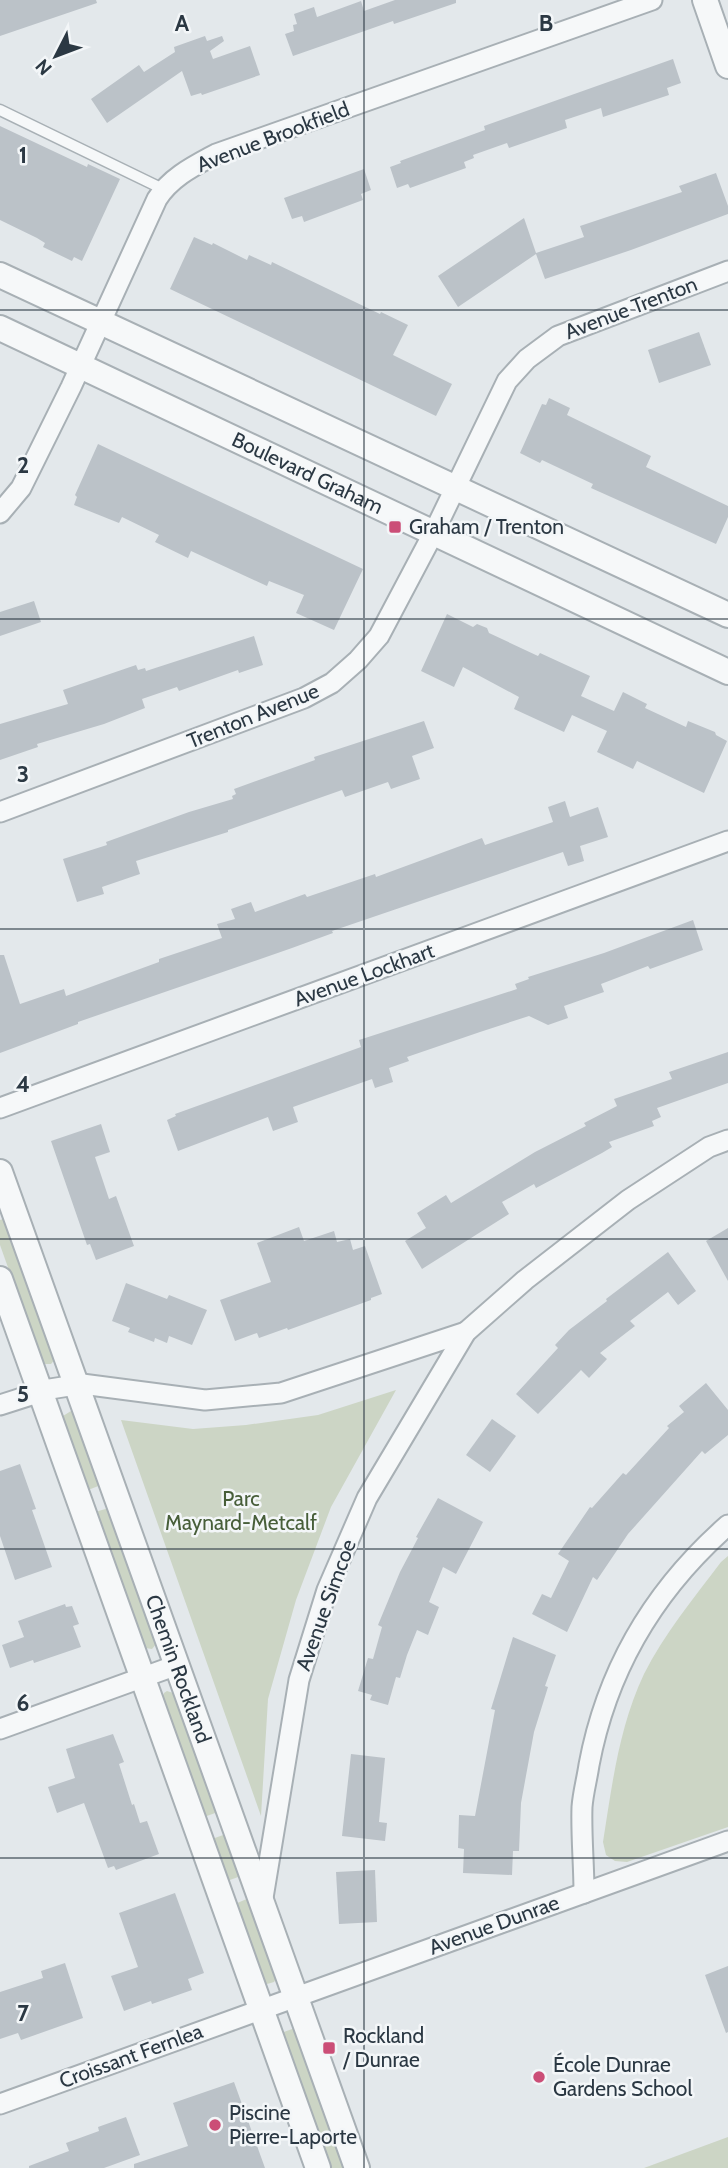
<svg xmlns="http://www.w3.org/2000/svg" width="728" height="2168" font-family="Cabin,sans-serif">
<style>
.green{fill:#ccd5c5}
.building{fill:#bbc2c8}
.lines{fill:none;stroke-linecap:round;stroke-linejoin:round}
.service-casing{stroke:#a8b0b5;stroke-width:13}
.minor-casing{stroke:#a8b0b5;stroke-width:23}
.tertiary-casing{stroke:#a8b0b5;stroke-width:28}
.service{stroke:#f6f8f9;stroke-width:10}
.minor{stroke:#f6f8f9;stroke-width:19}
.tertiary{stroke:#f6f8f9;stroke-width:24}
.grid{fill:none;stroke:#2b3843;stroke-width:2;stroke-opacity:0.55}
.poi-dot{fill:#cb4e77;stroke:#f3f6f8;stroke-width:2.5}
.labels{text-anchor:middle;stroke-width:5;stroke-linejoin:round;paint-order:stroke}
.street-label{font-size:21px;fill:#2b3843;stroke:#f3f6f8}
.poi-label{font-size:21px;fill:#2b3843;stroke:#f3f6f8;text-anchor:start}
.park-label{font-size:21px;fill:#475e39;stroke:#f3f6f8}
.grid-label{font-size:23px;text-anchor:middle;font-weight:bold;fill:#2b3843;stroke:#f3f6f8;stroke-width:5;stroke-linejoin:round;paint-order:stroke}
</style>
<rect width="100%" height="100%" fill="#e3e8eb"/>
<g class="green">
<path d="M6,1218L55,1359L51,1364H45L40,1357L0,1245V1220Z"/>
<path d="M396,1390L331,1507L296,1600L268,1699L261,1816L121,1420L193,1429L246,1425L318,1415Z"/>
<path d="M71,1411L74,1413L101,1485L88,1490L64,1421L63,1416Z"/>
<path d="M109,1508L157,1643L152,1649L145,1648L95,1512Z"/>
<path d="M728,1556V1827L627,1862L615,1861L606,1855L603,1842C612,1785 619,1727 644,1674C664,1634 694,1598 721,1562Z"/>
<path d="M167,1691L176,1694L218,1812L204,1817L162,1699L164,1693Z"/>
<path d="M226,1834L241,1876L227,1881L212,1839Z"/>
<path d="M249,1898L277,1977L274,1982L267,1984L263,1980L235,1904Z"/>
<path d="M295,2028L345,2168H329L281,2033Z"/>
<path d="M728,2137V2168H644Z"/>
</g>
<g class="building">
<path d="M0,0H96L97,3L0,36Z"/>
<path d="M395,0H456V3L394,24L393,21L293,56L285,34L294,31L293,25L297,24L294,14L314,7L317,17L361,1L364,11Z"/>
<path d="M205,36L207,41L222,36L224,41L210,51L213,59L250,46L260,75L202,95L201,93L191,96L182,71L107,123L91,99L139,65L144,72L175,52L174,47Z"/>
<path d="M673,59L681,83L667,88L669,95L603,117L601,108L565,120L567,128L509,148L507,143L473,155L474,158L464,162L466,168L410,188L408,184L397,188L390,167L401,163L400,161L485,130L484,126Z"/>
<path d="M0,126L87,167L88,164L120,179L82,261L74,257L72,261L43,247L45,243L37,238L0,220Z"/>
<path d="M364,169L371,190L361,194L363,200L304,222L302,216L292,219L284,198Z"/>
<path d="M716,173L728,206V214L631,250L545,279L536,254L458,307L438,276L524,218L536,253L584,237L580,226L682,192L679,186Z"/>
<path d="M194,237L212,245L213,243L247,260L249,255L271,265L272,262L380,314L381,312L408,325L393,355L452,384L436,416L170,289Z"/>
<path d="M699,332L711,365L659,383L648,350Z"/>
<path d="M549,398L570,408L567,415L651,456L646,467L728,506V517L716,544L591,488L593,484L542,460L540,463L520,453L542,404L546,405Z"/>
<path d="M98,444L363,569L334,630L296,613L304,595L269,581L267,586L191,551L188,558L155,542L159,535L122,517L119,523L74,505L77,497L75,495Z"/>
<path d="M34,601L41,622L0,636V612Z"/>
<path d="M447,614L473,627L477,624L487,628L489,633L538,656L540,653L590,676L581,696L614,711L623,692L647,704L645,708L686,727L688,721L715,732L716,735L727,741L704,793L637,761L633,769L597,752L607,731L572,715L564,732L514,709L519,697L463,667L454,687L421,671Z"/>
<path d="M254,636L263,665L239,673L238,670L179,691L177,687L142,699L145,708L104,724L37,744L38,747L0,760V724L68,704L63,690L136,665L138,670L145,668L146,671Z"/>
<path d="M424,721L434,748L412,756L420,779L391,789L388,782L345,797L342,790L228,830V832L136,861L140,874L102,887L104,894L77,902L63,859L107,845L106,842L189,812L233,799L232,796L236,794L234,789L315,760L314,757Z"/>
<path d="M565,801L570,817L598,807L608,837L580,846L584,861L568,866L563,852L332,931L333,933L292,948L78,1022V1024L0,1053V955H4L20,1004L64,989L66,996L159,962V959L222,938L217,924L235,919L231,909L251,902L255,912L305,894L307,897L375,874L376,877L482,838L485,845L553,822L548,807Z"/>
<path d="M693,920L703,950L650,969L648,966L601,984L604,992L564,1006L568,1018L548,1025L529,1016L480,1032L407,1057L409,1061L389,1068L393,1082L375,1088L372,1079L293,1107L298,1122L273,1131L268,1117L178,1151L167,1120L176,1116L175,1114L361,1047L359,1040L517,989L515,984L529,979L528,977L604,953Z"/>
<path d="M728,1052V1083L657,1108L661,1117L652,1121L654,1126L609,1142L612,1147L602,1153L536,1188L534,1184L502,1202L509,1214L422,1269L405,1241L426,1228L417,1213L446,1195L451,1203L535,1152L586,1126L584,1123L617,1106L614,1099L672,1079L669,1072Z"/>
<path d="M101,1124L110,1152L95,1157L109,1199L116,1196L134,1246L96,1260L90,1244L87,1245L51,1141Z"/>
<path d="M299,1227L304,1241L334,1231L337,1242L350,1239L353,1250L365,1246L382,1294L371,1298V1300L288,1330L287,1328L259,1338L257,1333L235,1341L220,1300L271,1282L257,1243Z"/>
<path d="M728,1228V1281L706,1241Z"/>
<path d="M668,1252L696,1291L678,1305L668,1292L630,1321L635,1326L600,1353L607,1359L589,1378L581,1370L538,1414L516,1394L558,1348L555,1345L569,1330L607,1301L606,1299Z"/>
<path d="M126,1283L167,1299L169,1295L207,1310L192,1345L169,1336L167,1343L155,1338L154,1342L128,1332L130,1328L112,1321Z"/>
<path d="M706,1383L728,1410V1435L705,1454L702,1451L628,1534L597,1580L593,1577L567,1632L532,1614L542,1594L551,1598L569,1561L558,1554L590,1507L592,1508L623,1473L626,1475L669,1428L667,1426L684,1412L679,1406Z"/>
<path d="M492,1419L516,1436L490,1472L466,1455Z"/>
<path d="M20,1464L36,1509L32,1510L52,1567L15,1580L0,1536V1471Z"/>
<path d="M438,1498L483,1522L456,1574L443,1567L429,1602L439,1607L428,1635L417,1630L407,1655L400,1678L396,1677L388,1705L370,1700L372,1695L358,1691L368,1658L373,1659L382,1627L378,1625L400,1572L418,1538L416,1537Z"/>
<path d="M65,1604L66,1607L72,1606L79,1624L73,1626L81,1647L34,1663L33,1660L10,1668L2,1645L24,1637L18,1621Z"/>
<path d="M513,1637L556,1655L545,1686L548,1687L534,1732L521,1803L519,1851H513L512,1875L463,1873L464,1849L458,1848L459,1815L475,1816L495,1710L491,1709Z"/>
<path d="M113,1734L124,1762L119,1764L132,1805L134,1804L140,1823L147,1821L159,1854L116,1870L114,1866L108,1868L84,1803L57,1813L48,1787L75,1778L66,1749Z"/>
<path d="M351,1754L385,1758L379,1822L387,1823L385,1841L342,1836Z"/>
<path d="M375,1870L377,1922L339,1924L336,1872Z"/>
<path d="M175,1893L204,1973L188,1979L192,1990L152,2004L151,2001L124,2011L111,1976L138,1967L119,1913Z"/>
<path d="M65,1963L83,2018L21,2040L18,2033L0,2039V1992L43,1978L41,1971Z"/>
<path d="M728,1966V2032L726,2033L705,1975Z"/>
<path d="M234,2082L265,2168H134V2164L188,2146L173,2103Z"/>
<path d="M126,2117L140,2155L104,2168H29V2166L69,2151L66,2143L99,2131L98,2127Z"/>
</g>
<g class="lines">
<g class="service-casing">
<path id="service" d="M0,110L163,189"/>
</g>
<g class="minor-casing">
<g id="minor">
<path d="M0,513L21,488L71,387L157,199C171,177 194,166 216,154L652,0"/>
<path d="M0,812L304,698L332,683L358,660L379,636L434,532L507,381L527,359L558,336L728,271"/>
<path d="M0,1108L728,841"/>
<path d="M0,1405L50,1389L82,1384L205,1400L281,1393L466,1332"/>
<path d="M0,1729L177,1665"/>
<path d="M584,1893C584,1864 581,1835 582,1807C583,1793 587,1779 589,1765C607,1669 655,1589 728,1525"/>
<path d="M262,1904L299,1680L327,1590L367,1498L466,1332L525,1280L628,1200L709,1147L728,1140"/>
<path d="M0,2104L728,1841"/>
</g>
</g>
<g class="tertiary-casing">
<g id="tertiary">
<path d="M705,0L728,66"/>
<path d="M0,275L728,615"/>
<path id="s1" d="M0,328L728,672"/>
<path id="s2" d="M0,1172L357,2168"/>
<path d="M0,1279L318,2168"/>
</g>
</g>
<use href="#service" class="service"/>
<use href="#minor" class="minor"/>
<use href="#tertiary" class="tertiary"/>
</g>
<path class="grid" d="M364,0V2168M0,310H728M0,619H728M0,929H728M0,1239H728M0,1549H728M0,1858H728"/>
<g class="poi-dot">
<rect x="388" y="520" width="14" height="14" rx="3.5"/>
<rect x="322" y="2041" width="14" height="14" rx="3.5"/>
<circle cx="539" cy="2077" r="7"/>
<circle cx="215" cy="2125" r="7"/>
</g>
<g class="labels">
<g class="street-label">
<text transform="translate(273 137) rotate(-21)" y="7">Avenue Brookfield</text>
<text transform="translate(631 308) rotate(-21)" y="7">Avenue Trenton</text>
<text dy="7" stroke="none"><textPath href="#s1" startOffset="340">Boulevard Graham</textPath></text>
<text transform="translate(253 716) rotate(-22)" y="7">Trenton Avenue</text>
<text transform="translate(364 975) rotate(-20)" y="7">Avenue Lockhart</text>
<text transform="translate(326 1605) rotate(-70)" y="7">Avenue Simcoe</text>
<text dy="7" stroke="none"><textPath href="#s2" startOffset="528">Chemin Rockland</textPath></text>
<text transform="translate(494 1925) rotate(-20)" y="7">Avenue Dunrae</text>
<text transform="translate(131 2056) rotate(-20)" y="7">Croissant Fernlea</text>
</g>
<g class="poi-label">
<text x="409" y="534">Graham / Trenton</text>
<text x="343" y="2043">Rockland<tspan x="343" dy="24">/ Dunrae</tspan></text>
<text x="553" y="2072">École Dunrae<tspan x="553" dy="24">Gardens School</tspan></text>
<text x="229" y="2120">Piscine<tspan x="229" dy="24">Pierre-Laporte</tspan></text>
</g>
<g class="park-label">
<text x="241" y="1506">Parc<tspan x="241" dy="24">Maynard-Metcalf</tspan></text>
</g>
</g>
<g class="grid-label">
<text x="182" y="31">A</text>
<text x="546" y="31">B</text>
<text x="23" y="163">1</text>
<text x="23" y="473">2</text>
<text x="23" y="782">3</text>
<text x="23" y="1092">4</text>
<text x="23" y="1402">5</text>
<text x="23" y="1711">6</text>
<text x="23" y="2021">7</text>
</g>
<g transform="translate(56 56) rotate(228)" stroke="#f3f6f8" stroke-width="5" paint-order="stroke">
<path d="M0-5L12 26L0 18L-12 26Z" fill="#2b3843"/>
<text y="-10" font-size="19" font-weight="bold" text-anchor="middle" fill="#2b3843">N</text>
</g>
</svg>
